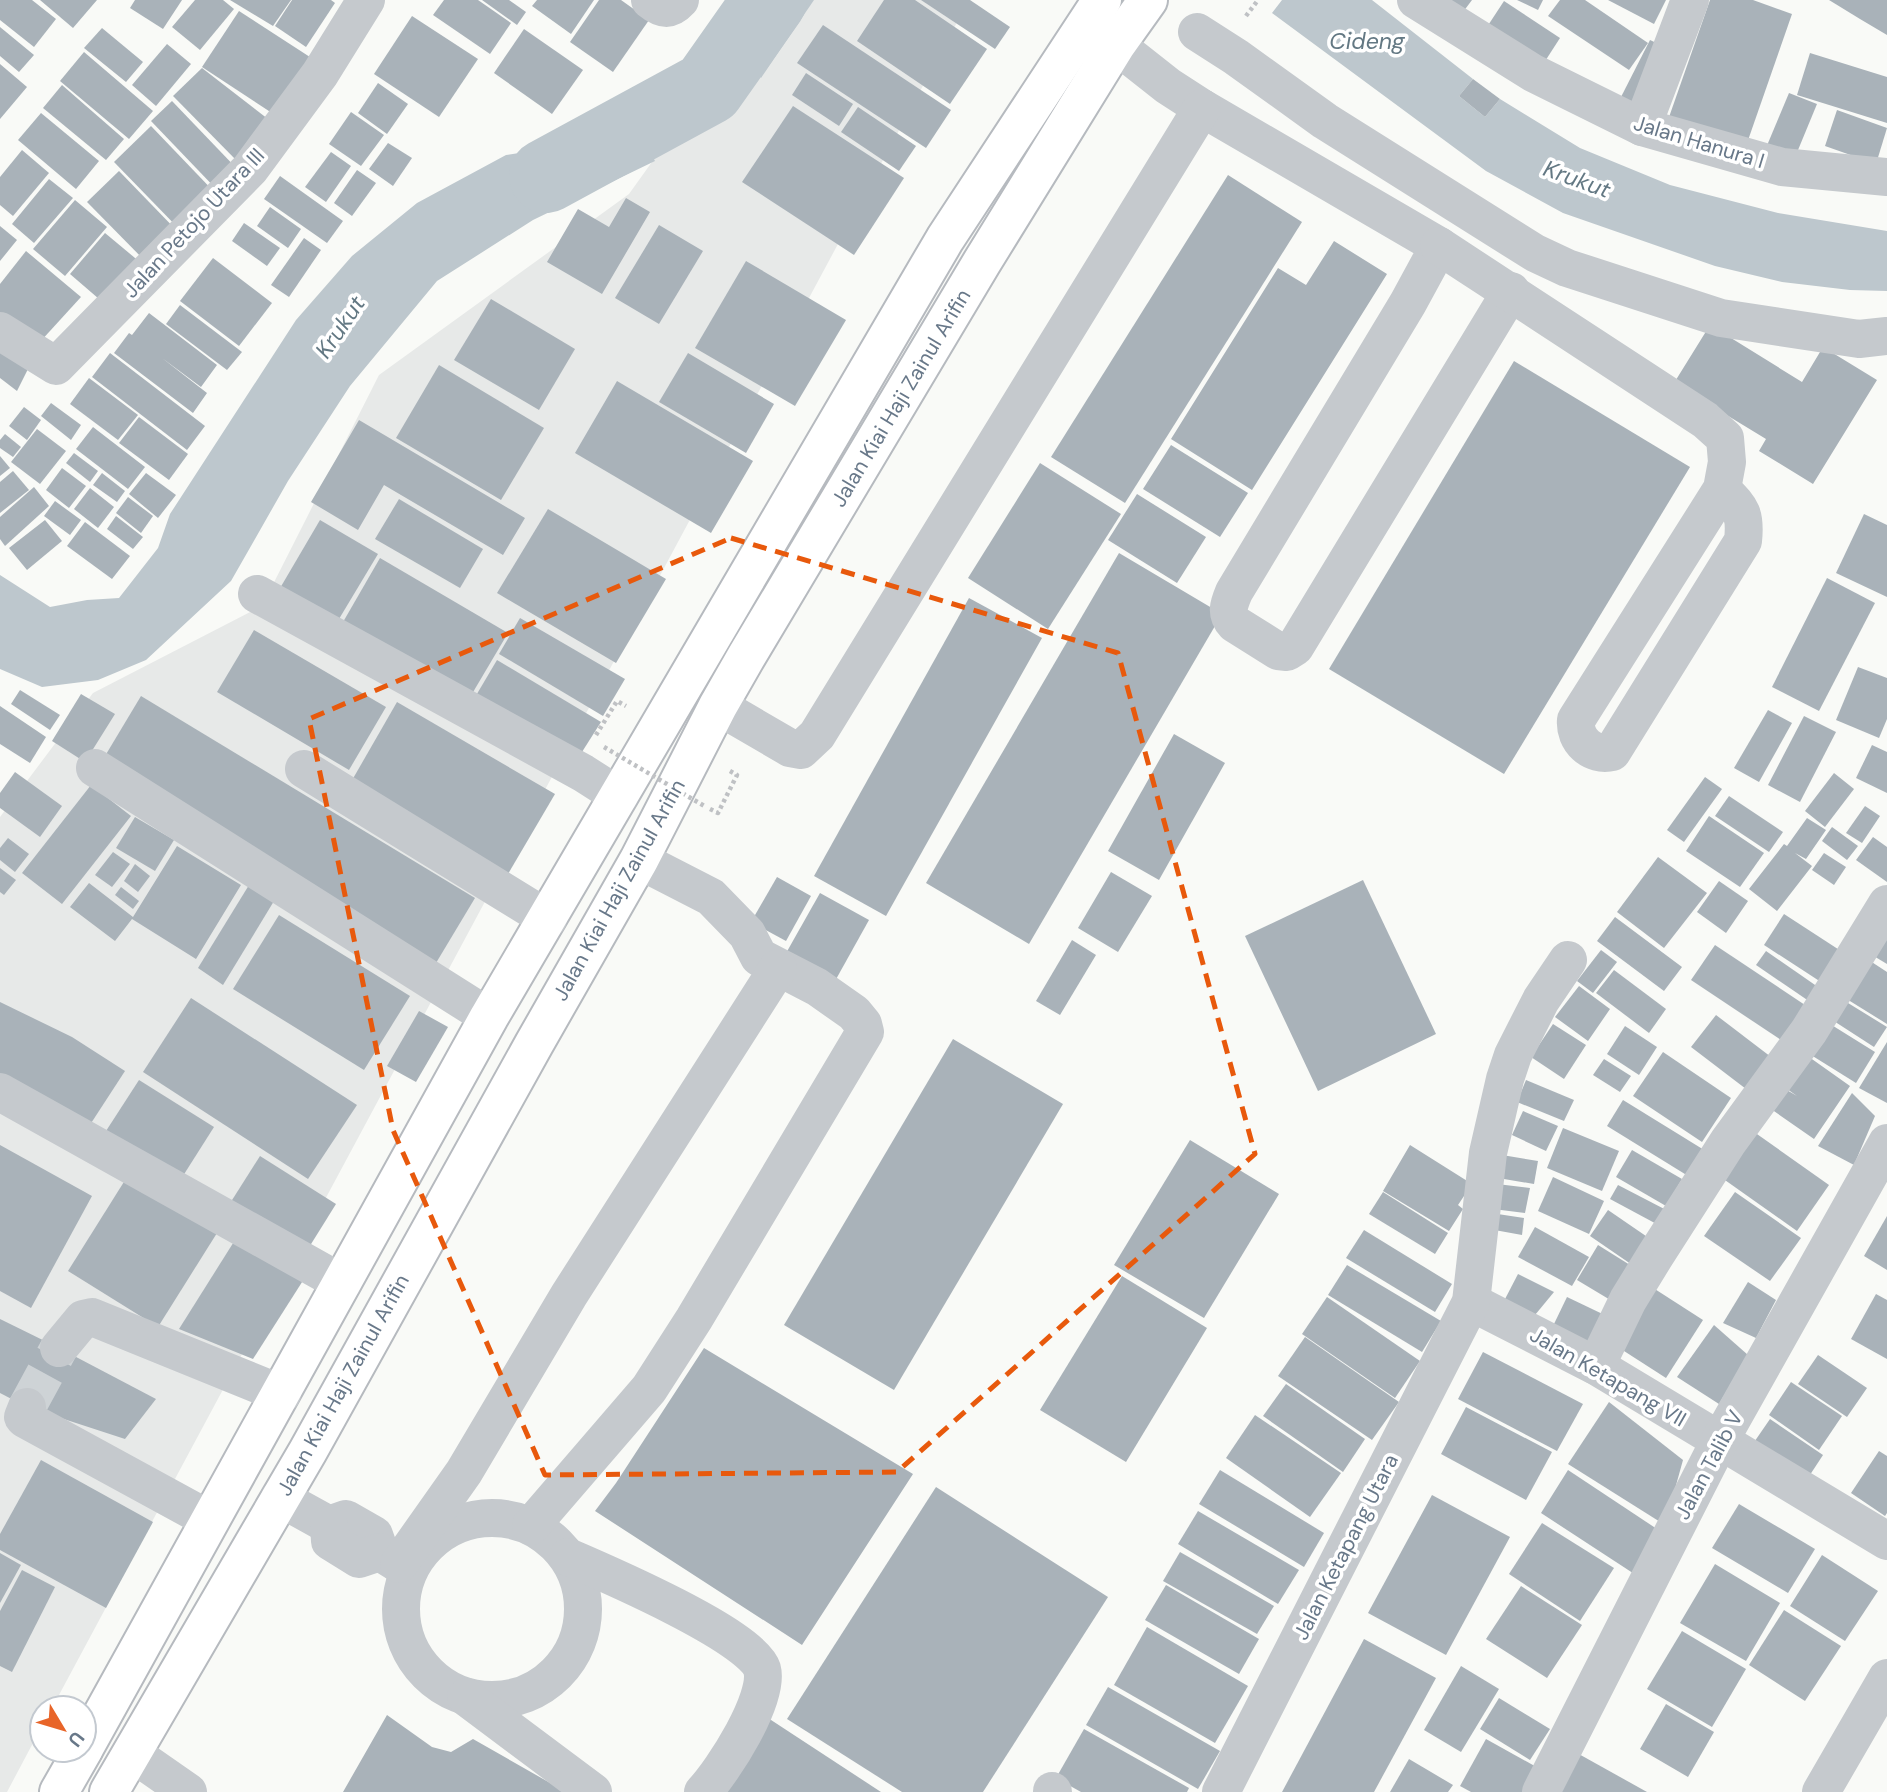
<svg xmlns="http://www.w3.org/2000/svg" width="1887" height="1792" font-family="'DM Sans',sans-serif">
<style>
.built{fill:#e7e9e8}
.water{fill:#bdc7cd}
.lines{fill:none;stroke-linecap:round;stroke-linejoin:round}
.river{stroke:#bdc7cd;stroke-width:74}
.building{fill:#a9b2b9}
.minor-tunnel{stroke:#ced3d6;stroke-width:38;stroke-dasharray:38 19;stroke-linecap:butt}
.major-casing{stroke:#b6babf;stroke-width:42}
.path{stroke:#bfc1c4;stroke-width:4.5;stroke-dasharray:3.5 3.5;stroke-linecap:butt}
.minor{stroke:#c5c9cd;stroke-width:38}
.major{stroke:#fff;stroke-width:38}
.path-bridge{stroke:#bfc1c4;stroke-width:4.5;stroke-dasharray:3.5 3.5;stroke-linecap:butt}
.marked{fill:none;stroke:#e8590c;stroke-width:5;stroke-dasharray:14 9;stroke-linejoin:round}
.labels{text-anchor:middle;stroke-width:7;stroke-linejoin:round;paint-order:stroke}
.street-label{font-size:21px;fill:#687889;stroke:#fff}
.water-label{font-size:23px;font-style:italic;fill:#637883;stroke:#fff}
</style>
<rect width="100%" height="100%" fill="#f9faf7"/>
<path class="built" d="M768,0H943L962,13L52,1708H42V1726L7,1792H0V817L93,693L262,606L379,375L629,194Z"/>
<g class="water">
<path d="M736,0H814L761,78L734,3Z"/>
<path d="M1282,0H1372L1473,79L1459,96L1485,117L1500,99L1580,148L1670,185L1778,213L1887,231V291L1850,290L1782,282L1715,266L1563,213L1486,171L1272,13Z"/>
<path d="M629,115L655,161L533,220L437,281L350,386L288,481L231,581L146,660L98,680L42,687L0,669V575L50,607L87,600L119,598L158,548L170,514L296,320L352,256L417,203L506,155L583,143Z"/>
</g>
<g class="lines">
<path class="river" d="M546,176L708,88L770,0"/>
</g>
<g class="building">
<path d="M0,0H32L56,19L34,47L0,20Z"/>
<path d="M40,0H97L73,28Z"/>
<path d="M135,0H182L163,29L130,8Z"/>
<path d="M195,0H223L234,9L200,50L172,27Z"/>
<path d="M230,0H291L273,26Z"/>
<path d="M292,0H331L335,3L306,47L275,26Z"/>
<path d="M444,0H478L511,23L490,54L433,15Z"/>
<path d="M482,0H509L526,12L517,25Z"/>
<path d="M537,0H594L571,34L532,6Z"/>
<path d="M599,0H621L649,20L613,72L570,42Z"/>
<path d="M884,0H915L987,49L950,104L857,41Z"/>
<path d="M921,0H970L1010,27L995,49Z"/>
<path d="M1430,0H1472L1457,20Z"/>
<path d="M1517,0H1543L1538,10Z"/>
<path d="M1560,0H1585L1648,43L1629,70L1548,16Z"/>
<path d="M1608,0H1666L1654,24Z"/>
<path d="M1710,0H1753L1792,14L1746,146L1668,120Z"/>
<path d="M1829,0H1887V35L1860,19Z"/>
<path d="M1504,1L1560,38L1540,69L1483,33Z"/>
<path d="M239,11L313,59L275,115L202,67Z"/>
<path d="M412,16L478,59L439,117L374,74Z"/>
<path d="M823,25L951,110L926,148L797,63Z"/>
<path d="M0,27L34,55L19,72L0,56Z"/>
<path d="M102,28L143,62L126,82L84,48Z"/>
<path d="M524,29L583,70L552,114L494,73Z"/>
<path d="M1650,40L1671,50L1642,107L1621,97Z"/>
<path d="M167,44L191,64L156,106L132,85Z"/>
<path d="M84,52L153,111L129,139L60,81Z"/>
<path d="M1810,53L1887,77V123L1797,95Z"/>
<path d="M0,64L27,87L0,119Z"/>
<path d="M202,68L277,126L238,162L173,96Z"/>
<path d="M806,73L853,104L839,126L792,95Z"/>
<path d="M1473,79L1500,99L1485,117L1459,96Z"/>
<path d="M378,83L408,104L387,134L358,113Z"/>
<path d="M62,85L124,139L106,160L43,108Z"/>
<path d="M1789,93L1817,104L1791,167L1763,155Z"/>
<path d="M172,101L241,173L220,193L151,121Z"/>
<path d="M793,106L904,178L854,255L742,182Z"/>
<path d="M858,107L916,146L899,171L841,132Z"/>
<path d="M1837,110L1887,128L1876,164L1825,146Z"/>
<path d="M351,112L384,135L361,166L329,144Z"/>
<path d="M41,113L99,161L76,189L18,140Z"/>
<path d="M151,126L220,198L183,233L114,162Z"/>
<path d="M388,143L412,158L393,186L369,169Z"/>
<path d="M22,150L49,173L13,216L0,205V177Z"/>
<path d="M331,152L351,166L326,202L305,187Z"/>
<path d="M357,170L376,183L352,216L334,203Z"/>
<path d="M119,171L182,236L150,266L87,202Z"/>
<path d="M1228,175L1302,222L1125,503L1051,457Z"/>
<path d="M280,176L343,221L327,243L264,199Z"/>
<path d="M49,179L73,198L34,243L12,224Z"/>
<path d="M626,198L650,212L602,294L547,262L578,209L609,227Z"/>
<path d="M75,200L107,227L65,276L33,249Z"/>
<path d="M270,207L301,229L288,248L257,226Z"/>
<path d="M244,223L280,248L267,266L232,241Z"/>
<path d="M659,225L703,251L659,324L615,298Z"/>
<path d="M0,226L17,240L0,261Z"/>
<path d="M105,233L141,263L106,305L70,274Z"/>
<path d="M304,238L321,250L289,297L271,285Z"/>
<path d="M1334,241L1387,274L1252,490L1171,439L1278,268L1306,285Z"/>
<path d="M26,251L81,297L39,343L0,317V284Z"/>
<path d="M213,258L272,303L239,346L180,301Z"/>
<path d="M746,261L846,320L795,406L695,348Z"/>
<path d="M491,299L575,349L539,410L454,360Z"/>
<path d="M180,305L242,352L227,370L166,324Z"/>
<path d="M149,313L217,365L201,387L162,358L207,393L193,413L114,353L129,333L132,335Z"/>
<path d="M1710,325L1802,382L1823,347L1877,380L1813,484L1759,451L1766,439L1674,383Z"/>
<path d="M0,342L30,365L17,391L0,378Z"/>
<path d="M110,353L205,426L187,450L92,377Z"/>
<path d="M688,353L774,404L746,453L659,402Z"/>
<path d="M1514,361L1690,467L1504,774L1329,669Z"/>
<path d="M439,365L544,428L501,500L396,438Z"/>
<path d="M89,378L138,415L118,440L70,404Z"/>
<path d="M617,381L753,461L711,533L575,453Z"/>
<path d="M51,403L81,425L71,440L41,416Z"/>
<path d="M24,407L41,420L27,440L9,426Z"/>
<path d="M139,417L188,454L169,480L119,443Z"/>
<path d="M359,420L525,518L503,555L384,485L358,530L311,502Z"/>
<path d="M93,427L145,467L128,489L76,449Z"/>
<path d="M37,429L66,451L40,484L11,462Z"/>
<path d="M5,434L21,447L13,457L0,448V440Z"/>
<path d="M1171,445L1248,493L1220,537L1143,489Z"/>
<path d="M74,453L98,471L90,482L66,463Z"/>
<path d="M0,456L10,468L0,476Z"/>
<path d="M1040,463L1121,514L1048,629L968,578Z"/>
<path d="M62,468L86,486L69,508L46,490Z"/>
<path d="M13,471L29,490L0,513V482Z"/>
<path d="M102,473L125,491L117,502L93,485Z"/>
<path d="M146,473L176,495L158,518L129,494Z"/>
<path d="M34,487L49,506L5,546L0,539V517Z"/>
<path d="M90,488L114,507L98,528L74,509Z"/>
<path d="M1137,494L1206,537L1177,583L1108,540Z"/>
<path d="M128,497L153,516L141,533L116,513Z"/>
<path d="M399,499L483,549L460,588L375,539Z"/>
<path d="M55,501L81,520L70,535L44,516Z"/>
<path d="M548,509L666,579L616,663L497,593Z"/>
<path d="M1864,514L1887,525V597L1836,573Z"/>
<path d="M116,516L143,537L133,549L107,529Z"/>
<path d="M45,520L62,541L27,570L9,548Z"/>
<path d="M320,520L378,554L333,629L276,595Z"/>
<path d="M85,522L130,556L112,579L67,546Z"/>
<path d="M1119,553L1222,614L1029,944L926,883Z"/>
<path d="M380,558L508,633L466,704L339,629Z"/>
<path d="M1827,578L1875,603L1819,711L1772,687Z"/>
<path d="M969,598L1042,638L886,916L814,876Z"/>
<path d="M520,618L625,679L603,716L499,654Z"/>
<path d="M254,630L386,707L349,770L217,692Z"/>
<path d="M497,660L601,722L575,763L471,704Z"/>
<path d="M1858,667L1887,678V719L1879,738L1836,720Z"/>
<path d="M20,690L60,715L50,730L11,704Z"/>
<path d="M81,694L115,714L85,762L52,741Z"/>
<path d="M141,696L475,898L436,963L102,761Z"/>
<path d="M397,702L555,794L508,874L351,782Z"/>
<path d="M0,706L46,737L30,763L0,744Z"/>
<path d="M1768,710L1792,723L1759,782L1734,768Z"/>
<path d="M1804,716L1836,732L1800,802L1768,785Z"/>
<path d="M1174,734L1225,763L1159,880L1108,851Z"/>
<path d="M1872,745L1887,752V793L1856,778Z"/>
<path d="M15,772L62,806L40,837L0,808V793Z"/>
<path d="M1834,773L1854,789L1825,827L1805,811Z"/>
<path d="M1705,777L1722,789L1684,842L1667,830Z"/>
<path d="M91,785L131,816L62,904L22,873Z"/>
<path d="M1729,796L1783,832L1769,852L1715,816Z"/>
<path d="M1865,806L1880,816L1862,843L1846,833Z"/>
<path d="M1709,816L1764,853L1740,887L1686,851Z"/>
<path d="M135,817L174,840L155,871L116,848Z"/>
<path d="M1807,818L1826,830L1806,859L1795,853L1812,866L1777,911L1749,889L1784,844L1787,846Z"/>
<path d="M1832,827L1858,846L1847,860L1822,841Z"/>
<path d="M1873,837L1887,847V882L1856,860Z"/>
<path d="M8,838L29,854L15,872L0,860V848Z"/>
<path d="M177,846L241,885L196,959L132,919L115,941L70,907L89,883L133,917Z"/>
<path d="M113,852L130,864L112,887L95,875Z"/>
<path d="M1824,853L1846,867L1834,885L1812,870Z"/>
<path d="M1658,857L1707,893L1664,948L1617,912Z"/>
<path d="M135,864L150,876L138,892L124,881Z"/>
<path d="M0,868L16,880L4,895L0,892Z"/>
<path d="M1111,872L1152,896L1118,952L1078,928Z"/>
<path d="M777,877L811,896L786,941L751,922Z"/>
<path d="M1363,880L1436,1034L1318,1091L1245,936Z"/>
<path d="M1719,881L1748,901L1726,933L1697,912Z"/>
<path d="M249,885L274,901L223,985L198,968Z"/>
<path d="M121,887L139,901L133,909L115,895Z"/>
<path d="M820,893L869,920L830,990L781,962Z"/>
<path d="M1784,914L1844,953L1824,984L1764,945Z"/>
<path d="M279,915L410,996L364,1070L233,989Z"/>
<path d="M1615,917L1682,967L1664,991L1597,941Z"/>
<path d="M1887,921V964L1867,952Z"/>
<path d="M1072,940L1096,955L1060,1015L1036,1001Z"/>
<path d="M1715,945L1811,1009L1787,1044L1691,980Z"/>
<path d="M1601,950L1617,962L1593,993L1577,981Z"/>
<path d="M1766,951L1828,994L1819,1008L1756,965Z"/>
<path d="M1861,955L1887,972V1024L1837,993Z"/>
<path d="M1614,970L1666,1009L1649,1033L1596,993Z"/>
<path d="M1579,986L1610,1009L1588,1041L1555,1017Z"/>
<path d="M1835,995L1887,1027L1874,1047L1823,1014Z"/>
<path d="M191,998L357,1105L308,1179L143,1072Z"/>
<path d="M0,1002L72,1037L125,1071L84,1134L0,1086Z"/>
<path d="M419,1011L448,1027L416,1082L387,1066Z"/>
<path d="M1716,1015L1775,1060L1750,1092L1691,1047Z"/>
<path d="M1822,1019L1875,1052L1856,1083L1803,1050Z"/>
<path d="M1553,1024L1586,1045L1564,1079L1531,1057Z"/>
<path d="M1625,1026L1657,1047L1639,1075L1607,1054Z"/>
<path d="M953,1039L1063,1104L894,1390L784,1325Z"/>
<path d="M1887,1042V1103L1859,1088Z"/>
<path d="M1663,1052L1731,1098L1702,1142L1633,1096Z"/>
<path d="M1802,1052L1850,1086L1814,1139L1771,1109L1785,1089L1797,1096L1780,1084Z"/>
<path d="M1604,1059L1631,1076L1620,1092L1593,1075Z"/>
<path d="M139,1080L214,1127L181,1179L106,1131Z"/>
<path d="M1526,1080L1574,1100L1564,1121L1517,1102Z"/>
<path d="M1852,1093L1875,1116L1854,1165L1818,1146Z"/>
<path d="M1623,1100L1709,1153L1693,1179L1607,1126Z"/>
<path d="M1523,1111L1558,1126L1546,1151L1512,1135Z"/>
<path d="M1747,1127L1829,1185L1797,1231L1715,1173Z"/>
<path d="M1563,1128L1619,1151L1602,1191L1547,1168Z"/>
<path d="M1190,1140L1279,1194L1204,1318L1114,1265Z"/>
<path d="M0,1145L92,1196L31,1308L0,1291Z"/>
<path d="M1410,1145L1472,1184L1458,1205L1463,1209L1449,1231L1383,1191Z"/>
<path d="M1632,1150L1682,1179L1666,1206L1616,1177Z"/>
<path d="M1502,1155L1538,1161L1534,1184L1498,1178Z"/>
<path d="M260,1156L336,1204L303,1257L227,1208Z"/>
<path d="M127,1177L217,1233L158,1327L68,1271Z"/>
<path d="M1553,1177L1604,1201L1589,1234L1538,1211Z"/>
<path d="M1497,1184L1530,1188L1525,1213L1493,1209Z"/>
<path d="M1618,1185L1672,1213L1664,1228L1610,1199Z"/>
<path d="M1383,1192L1448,1233L1435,1254L1369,1214Z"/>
<path d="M1735,1192L1801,1238L1770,1281L1704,1236Z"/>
<path d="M1608,1210L1659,1245L1641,1271L1590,1236Z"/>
<path d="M1491,1213L1524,1218L1522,1235L1489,1229Z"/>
<path d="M1887,1216V1270L1864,1256Z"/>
<path d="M1535,1227L1589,1257L1572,1286L1518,1257Z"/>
<path d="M1364,1230L1452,1284L1435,1312L1346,1258Z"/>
<path d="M235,1240L304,1279L253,1359L179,1329Z"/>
<path d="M1598,1245L1638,1270L1617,1304L1577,1280Z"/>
<path d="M1347,1265L1441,1321L1422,1352L1328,1295Z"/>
<path d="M1518,1274L1554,1292L1535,1315L1504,1301Z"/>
<path d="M1122,1276L1207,1328L1126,1462L1040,1410Z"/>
<path d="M1748,1282L1776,1300L1756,1338L1723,1323Z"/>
<path d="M1647,1284L1703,1320L1666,1378L1610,1342Z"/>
<path d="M1876,1294L1887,1300V1359L1851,1339Z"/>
<path d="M1327,1297L1420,1361L1395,1398L1302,1334Z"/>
<path d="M1567,1297L1613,1319L1591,1347L1553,1326Z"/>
<path d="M0,1319L59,1348L156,1399L125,1439L27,1407L0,1393Z"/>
<path d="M1714,1325L1748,1355L1719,1404L1677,1377Z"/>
<path d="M1305,1337L1399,1402L1372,1440L1278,1376Z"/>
<path d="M704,1348L913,1474L802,1645L595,1511L616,1483Z"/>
<path d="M1483,1352L1583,1404L1557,1451L1458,1399Z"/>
<path d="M1818,1355L1867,1388L1847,1417L1798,1384Z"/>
<path d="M1791,1382L1842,1416L1819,1450L1769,1415Z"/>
<path d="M1286,1384L1365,1439L1343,1472L1263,1416Z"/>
<path d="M1609,1402L1683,1460L1665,1525L1568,1464Z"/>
<path d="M1466,1407L1552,1452L1526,1500L1441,1454Z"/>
<path d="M1255,1415L1341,1473L1310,1517L1226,1458Z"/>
<path d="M1770,1419L1823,1455L1802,1487L1748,1451Z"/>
<path d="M1879,1451L1887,1456V1513L1885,1516L1851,1493Z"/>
<path d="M41,1460L153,1522L106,1608L0,1550V1534Z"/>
<path d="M1220,1470L1324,1533L1304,1567L1199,1504Z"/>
<path d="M1568,1470L1663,1533L1642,1579L1541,1513Z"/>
<path d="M936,1487L1108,1597L983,1792H902L787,1719Z"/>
<path d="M1432,1495L1510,1537L1446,1655L1368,1613Z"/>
<path d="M1739,1504L1815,1549L1788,1593L1712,1548Z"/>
<path d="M1198,1511L1299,1570L1278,1604L1178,1544Z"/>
<path d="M1542,1523L1614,1568L1580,1621L1509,1574Z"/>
<path d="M1180,1552L1274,1606L1257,1634L1163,1581Z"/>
<path d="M0,1553L21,1565L0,1603Z"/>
<path d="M1822,1555L1878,1591L1845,1641L1790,1606Z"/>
<path d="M1715,1564L1780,1603L1746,1661L1680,1623Z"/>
<path d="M22,1570L55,1587L12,1672L0,1666V1611Z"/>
<path d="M1166,1585L1259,1639L1239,1674L1145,1620Z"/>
<path d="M1521,1586L1582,1625L1547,1678L1486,1639Z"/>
<path d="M1784,1610L1841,1646L1805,1701L1749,1665Z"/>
<path d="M1147,1627L1248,1686L1215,1743L1114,1685Z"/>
<path d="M1682,1631L1746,1669L1712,1727L1647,1689Z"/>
<path d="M1364,1639L1436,1678L1374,1792H1282Z"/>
<path d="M1461,1666L1499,1689L1461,1752L1424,1730Z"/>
<path d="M1108,1687L1220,1751L1198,1789L1086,1725Z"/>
<path d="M1499,1698L1550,1729L1530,1760L1480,1729Z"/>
<path d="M1666,1704L1714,1732L1688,1777L1640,1749Z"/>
<path d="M387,1715L432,1747L451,1752L473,1739L566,1792H343Z"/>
<path d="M768,1718L881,1792H716Z"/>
<path d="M1084,1729L1189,1788L1187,1792H1081L1056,1778Z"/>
<path d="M1486,1739L1540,1769L1527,1792H1471L1460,1786Z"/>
<path d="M1577,1753L1647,1792H1555Z"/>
<path d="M1409,1759L1453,1785L1448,1792H1390Z"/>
</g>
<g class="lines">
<path class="minor-tunnel" d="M27,1407L59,1348"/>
<g class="major-casing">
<g id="major">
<path d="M84,1748L489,1017L945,239L1102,0"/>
<path d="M59,1792L83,1750"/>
<path d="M109,1792L308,1451L534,1044L639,860L718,706L746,657L982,262L1116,45L1148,0"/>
</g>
</g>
<g class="path">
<path d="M1246,16L1258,0"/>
<path d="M596,735L617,701L626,706"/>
<path d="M710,809L718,813L737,775L728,770"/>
</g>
<g class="minor">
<path d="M650,0C661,9 669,12 680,0"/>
<path d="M1416,0L1533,73L1642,127L1782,167L1887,177"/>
<path d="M1197,32L1236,57L1325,121L1535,253L1567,268L1721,318L1859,339L1887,336"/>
<path d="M1116,45L1168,86L1202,108L1439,246L1408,303L1234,592C1229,604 1225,613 1235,624L1278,651L1287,652L1295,647L1511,291"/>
<path d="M1642,127L1690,0"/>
<path d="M1439,246L1705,420L1725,438L1727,462L1722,489L1576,720C1574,740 1592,757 1612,752L1743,541C1746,513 1741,509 1722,489"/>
<path d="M0,331L56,366L250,169L320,74L366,0"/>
<path d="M257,594L583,773L619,796"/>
<path d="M718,706L790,748L801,750L817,735L1202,108"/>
<path d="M95,768L489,1017"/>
<path d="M304,769L548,919"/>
<path d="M0,1092L342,1283"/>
<path d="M1471,1302L1596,1366L1887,1541"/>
<path d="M59,1348L83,1319L92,1317L282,1394"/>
<path d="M1596,1366L1628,1300L1655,1256L1728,1142L1809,1031L1887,904"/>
<path d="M27,1407L23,1417L25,1419L210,1520"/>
<path d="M280,1498L329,1525L346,1519L374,1535L380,1552L409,1570"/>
<circle cx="492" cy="1609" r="91"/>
<path d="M329,1525L330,1541L359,1559L380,1552"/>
<path d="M531,1526L649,1389L694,1319L865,1032L863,1024L854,1013L817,987L759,957L747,934L711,897L639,860"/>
<path d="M568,1557C603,1572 752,1636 762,1669C770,1698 723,1771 703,1792"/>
<path d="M399,1564L464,1472L569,1295L778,968"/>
<path d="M466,1697L593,1792"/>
<path d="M132,1753L188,1792"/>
<path d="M1052,1791L1053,1792"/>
<path d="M1221,1792L1471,1302L1488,1153L1505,1079L1513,1055L1541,1000L1568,960"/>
<path d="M1541,1792L1719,1442L1887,1143"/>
<path d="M1821,1792L1887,1678"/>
</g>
<use href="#major" class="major"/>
<path class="path-bridge" d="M604,747L706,807"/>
</g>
<path class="marked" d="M731,538L1118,653L1255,1154L897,1472L545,1475L393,1130L309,719Z"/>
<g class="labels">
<g class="street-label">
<text transform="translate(1699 142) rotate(17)" y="7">Jalan Hanura I</text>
<text transform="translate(194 223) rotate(-47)" y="7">Jalan Petojo Utara III</text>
<text transform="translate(901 398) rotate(-59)" y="7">Jalan Kiai Haji Zainul Arifin</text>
<text transform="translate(619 890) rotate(-61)" y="7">Jalan Kiai Haji Zainul Arifin</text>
<text transform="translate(1608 1377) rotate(30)" y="7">Jalan Ketapang VII</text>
<text transform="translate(343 1385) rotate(-61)" y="7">Jalan Kiai Haji Zainul Arifin</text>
<text transform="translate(1709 1465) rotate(-62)" y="7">Jalan Talib V</text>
<text transform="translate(1346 1547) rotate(-63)" y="7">Jalan Ketapang Utara</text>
</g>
<g class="water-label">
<text x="1367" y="49">Cideng</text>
<text transform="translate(1577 179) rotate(20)" y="8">Krukut</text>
<text transform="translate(340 327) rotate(-56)" y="8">Krukut</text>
</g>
</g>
<g transform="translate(63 1729) rotate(128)"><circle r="33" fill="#ffffff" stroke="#c3c9d0" stroke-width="2"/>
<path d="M0-5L12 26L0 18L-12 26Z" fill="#e86529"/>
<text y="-10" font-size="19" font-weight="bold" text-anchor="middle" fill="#687889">U</text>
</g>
</svg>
